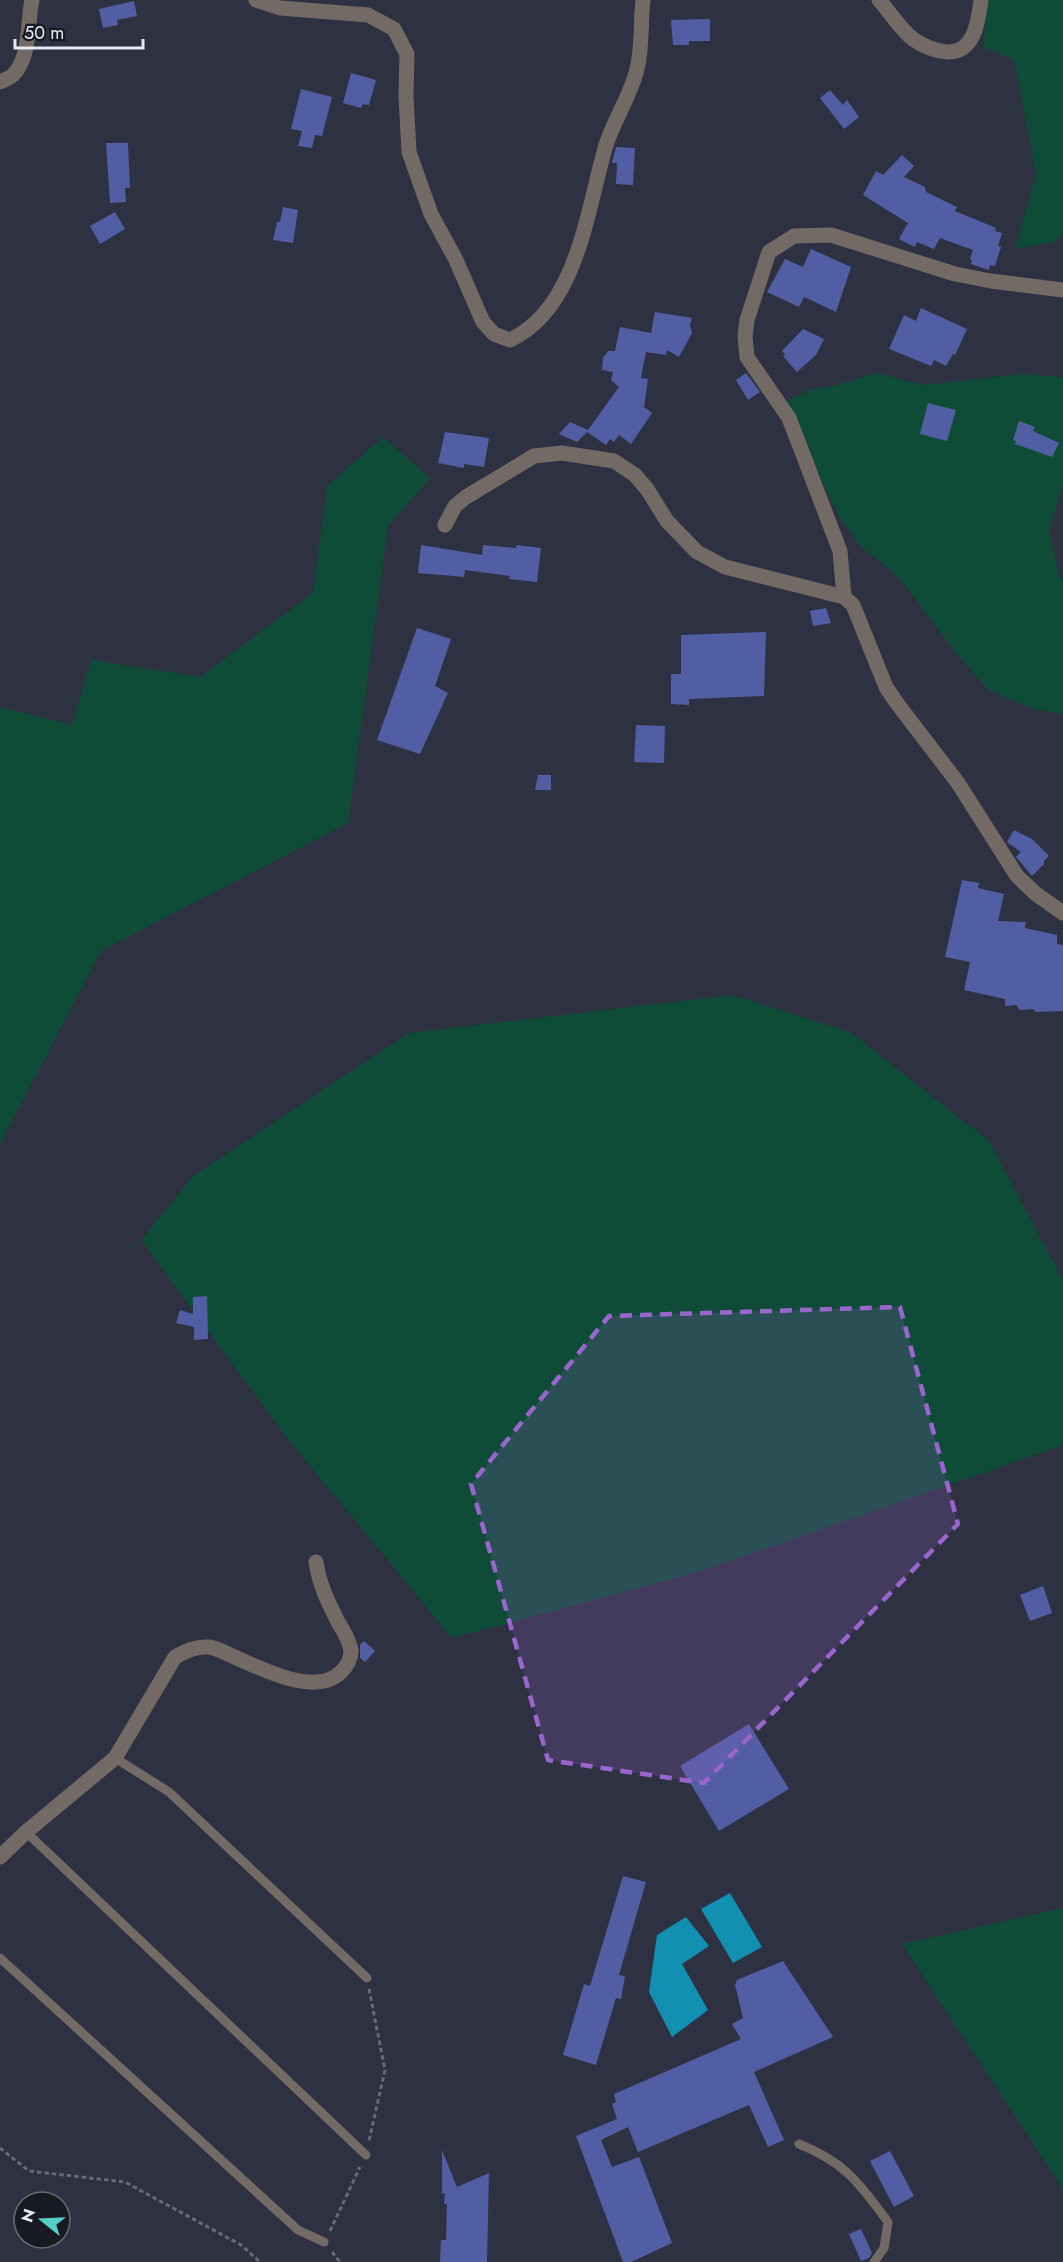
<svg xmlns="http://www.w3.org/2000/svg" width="1063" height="2262" font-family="Jost,sans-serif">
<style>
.green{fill:#0e4c37}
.water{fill:#1190b2}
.building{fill:#525ea3}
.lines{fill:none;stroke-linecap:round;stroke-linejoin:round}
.path{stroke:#666a79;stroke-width:3;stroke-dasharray:4.5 3;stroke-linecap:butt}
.service{stroke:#736a65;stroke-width:9}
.minor{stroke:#736a65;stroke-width:15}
.marked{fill:#9b65cf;fill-opacity:0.2;stroke:#9b65cf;stroke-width:4.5;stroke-dasharray:12 8;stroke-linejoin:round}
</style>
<rect width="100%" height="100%" fill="#2d3142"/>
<g class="green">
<path d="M988,0H1063V231L1057,241L1015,249L1036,174L1014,60L983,47Z"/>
<path d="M877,373L924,385L1021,374L1063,377V485L1049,529L1059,576L1063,580V714L1033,709L988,690L956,653L898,576L859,545L840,518L784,402L815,388L830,387Z"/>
<path d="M383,437L430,478L388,526L348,823L101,951L0,1144V707L72,725L91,660L200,677L313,593L327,486Z"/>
<path d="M732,995L850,1032L989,1141L1063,1281V1440L1061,1446L698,1572L452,1638L284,1434L141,1240L193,1176L409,1033Z"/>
<path d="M1063,1908V2189L902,1944Z"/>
</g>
<g class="water">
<path d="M730,1893L762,1947L733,1963L701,1909Z"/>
<path d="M686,1917L709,1946L682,1964L708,2010L672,2037L649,1992L657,1935Z"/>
</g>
<g class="building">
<path d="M134,1L137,16L117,20L118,25L103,28L99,9Z"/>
<path d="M710,19V41H689V45H673L671,20Z"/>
<path d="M351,73L376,80L369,105L363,104L361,108L343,103Z"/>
<path d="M301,89L332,97L322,136L315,135L312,148L298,146L302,131L291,129Z"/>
<path d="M830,90L843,105L847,100L859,117L844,129L820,98Z"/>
<path d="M106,143H128L130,188H125L126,202L110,203Z"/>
<path d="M616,147L635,148L633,185L616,184L617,163H612Z"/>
<path d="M902,155L914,166L904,177L925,187L926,192L957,207L955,211L996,228L995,231L1002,233L998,246L1001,247L995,266L990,265L989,270L971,264L972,260L970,259L973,250L940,238L934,249L917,242L915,247L899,239L908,223L863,195L876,171L883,175Z"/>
<path d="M283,207L298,210L293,243L273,240L277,222H280Z"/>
<path d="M115,212L125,229L100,244L90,226Z"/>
<path d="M811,249L851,267L836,312L804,297L799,307L767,292L785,259L803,267Z"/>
<path d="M921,308L967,329L955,355L953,354L946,366L934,360L931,366L889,349L904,315L916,321Z"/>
<path d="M655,312L692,318L690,325L692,333L679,357L667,350L666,355L646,352L641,378L648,379L644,407L652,413L631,444L619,435L614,442L610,439L606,445L587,432L577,442L559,434L570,422L588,430L619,387L611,380L613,372L602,370L603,358L608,351H615L620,327L651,333Z"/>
<path d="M803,329L824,339L816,355L797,372L783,356L785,354L782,351Z"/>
<path d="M746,373L760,392L748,400L736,380Z"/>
<path d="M928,403L956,410L947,441L920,434Z"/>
<path d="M1019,421L1035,427L1033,431L1059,443L1052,457L1015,444L1016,441L1013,440Z"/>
<path d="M445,432L489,438L484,467L464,464V468L438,463Z"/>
<path d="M421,545L482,555L483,545L516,548L517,545L541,548L537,582L509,579L510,576L465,570L464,577L418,573Z"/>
<path d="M826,608L831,623L813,626L810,611Z"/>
<path d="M417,628L451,639L435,686L448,693L420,754L377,740Z"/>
<path d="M766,632L764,696L689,699V705L671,704V674H681V635Z"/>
<path d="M636,725L665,726L664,763L634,762Z"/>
<path d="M538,775H551V790H535Z"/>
<path d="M1014,830L1032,839L1049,856L1044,861V864L1032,876L1016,857L1021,852L1007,842Z"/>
<path d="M962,880L979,883L978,888L1004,894L998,921L1026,922L1025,928L1057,935V944L1063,945V1011L1035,1012L1034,1009L1020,1010L1016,1005L1005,1006V999L964,990L970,962L945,957Z"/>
<path d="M207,1296L208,1339L194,1340V1327L176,1323L180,1310L193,1314V1297Z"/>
<path d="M1043,1586L1052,1613L1030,1621L1020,1595Z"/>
<path d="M364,1641L375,1651L365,1662L360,1658V1645Z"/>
<path d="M749,1724L789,1789L719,1831L680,1766Z"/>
<path d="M623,1876L646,1882L619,1975L625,1976L621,1999L616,1998L596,2065L563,2055L584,1984L590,1986Z"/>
<path d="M783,1961L833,2037L754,2072L784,2140L768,2147L749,2105L638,2152L628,2127L601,2140L612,2167L639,2157L672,2243L631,2262H623L576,2136L617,2119L612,2104L616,2102L614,2094L741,2039L732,2024L743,2018L735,1985L737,1980Z"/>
<path d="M442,2150L457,2187L489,2173L487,2262H440L441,2240H446L447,2204H444L445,2193L442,2194Z"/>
<path d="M890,2151L914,2196L894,2207L870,2161Z"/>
<path d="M861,2229L872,2253L869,2258L861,2261L849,2234Z"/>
</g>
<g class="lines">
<g class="path">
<path d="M369,1989L385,2070L369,2141"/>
<path d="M0,2148L29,2171L125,2182L241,2245L260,2262"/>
<path d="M330,2231L360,2167"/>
<path d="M332,2252L340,2262"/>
</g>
<g class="service">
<path d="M115,1758L169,1792L367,1978"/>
<path d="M26,1832L366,2155"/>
<path d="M0,1958L298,2230L324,2242"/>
<path d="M799,2144C845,2162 860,2184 888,2222L884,2248L874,2262"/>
</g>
<g class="minor">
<path d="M256,0L280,8L368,15L394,29L407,54L406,96L409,152L431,214L456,260L483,322L494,334L510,340C578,308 587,209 606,145C614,120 629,98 636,73C643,49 640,24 643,0"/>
<path d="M879,0C890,12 900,29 913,39C923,46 935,51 947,52C975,53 978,21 981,0"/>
<path d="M0,82C4,80 10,78 13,75C31,57 27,23 32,0"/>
<path d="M445,525L455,506L466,497L534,456L562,453L614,461L635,475L647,489L667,521L697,552L725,567L844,597L853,605L886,687L896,702L958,783L1017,876L1036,894L1063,913"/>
<path d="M844,597L840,551L789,418L747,357L745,336L747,320L769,252L794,236L831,235L955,274L991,281L1063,290"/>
<path d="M0,1857L26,1832L115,1758L175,1657C186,1651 196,1646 209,1647C216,1648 224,1652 230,1655C258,1667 316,1699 342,1671C347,1666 351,1658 351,1651C350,1641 343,1630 338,1622C328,1602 319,1584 316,1562"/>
</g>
</g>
<path class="marked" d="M900,1307L958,1524L704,1783L548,1760L471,1484L609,1316Z"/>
<g transform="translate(42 2220) rotate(288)"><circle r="28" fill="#181a21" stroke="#6a6d75" stroke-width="1.5"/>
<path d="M0-4.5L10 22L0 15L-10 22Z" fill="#55cec5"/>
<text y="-9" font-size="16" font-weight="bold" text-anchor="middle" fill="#e6e9f4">N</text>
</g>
<path d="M15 39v9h128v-9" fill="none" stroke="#e6e9f4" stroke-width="3"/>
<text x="24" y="39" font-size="18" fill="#e6e9f4" stroke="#181a21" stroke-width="4.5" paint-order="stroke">50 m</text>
</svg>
